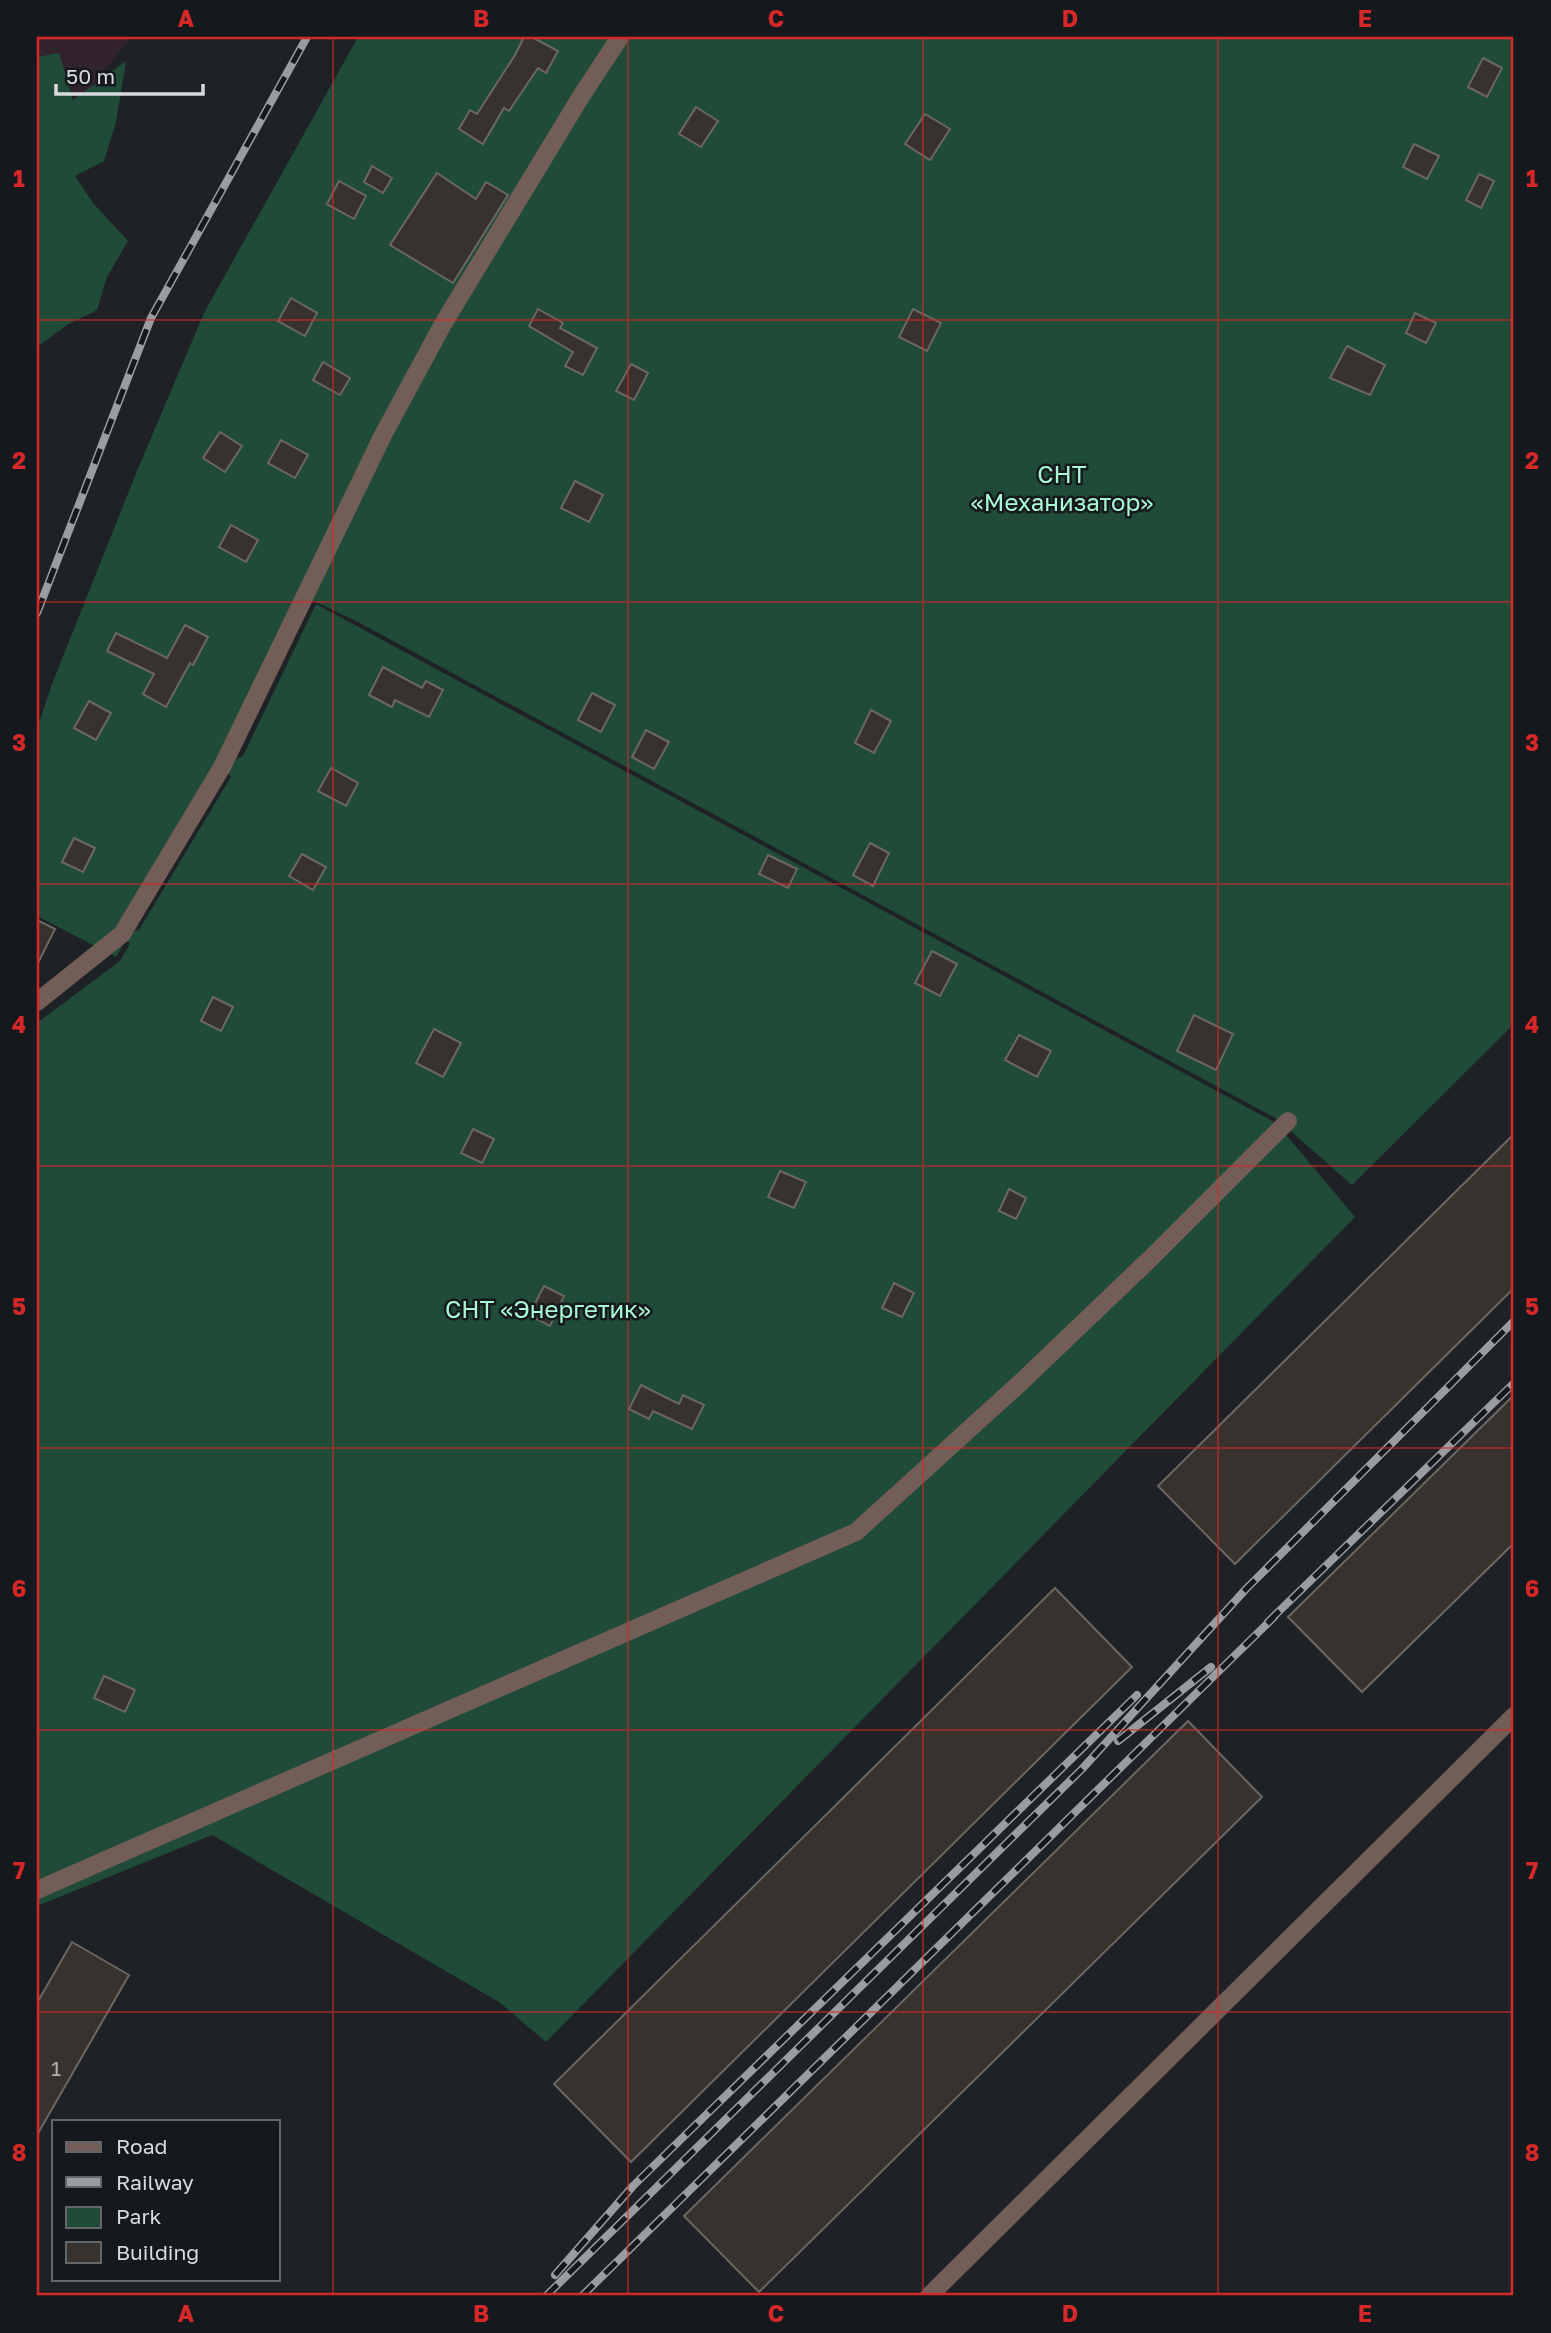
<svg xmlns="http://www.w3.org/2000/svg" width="1551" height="2333" font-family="'Golos Text',sans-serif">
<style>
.commercial{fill:#33232d}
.green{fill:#204b38;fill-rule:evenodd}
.building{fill:#37322e;stroke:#6c6762;stroke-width:2}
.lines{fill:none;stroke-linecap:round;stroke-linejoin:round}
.minor{stroke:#725e57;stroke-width:18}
.rail-casing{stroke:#9a9da0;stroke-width:8}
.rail{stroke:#15191d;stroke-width:5;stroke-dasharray:16;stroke-linecap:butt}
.grid{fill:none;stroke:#d62828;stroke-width:2;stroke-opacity:0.55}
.labels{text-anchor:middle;stroke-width:5;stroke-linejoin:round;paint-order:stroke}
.number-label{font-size:21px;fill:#b0b0b1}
.park-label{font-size:24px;fill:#aaf8d2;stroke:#15191d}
.neatline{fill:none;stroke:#d62828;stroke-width:2.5}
.grid-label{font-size:23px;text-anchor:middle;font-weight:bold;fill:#d62828}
</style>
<rect width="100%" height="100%" fill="#1e2226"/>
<path class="commercial" d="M37,37H131L80,101L48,60L37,62Z"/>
<g class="green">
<path d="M358,37H1514V1024L1352,1185L1277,1119L360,623L312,600L225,765L243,756L316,604L1276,1123L1355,1217L546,2042L499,2002L212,1835L37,1906V1023L120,961L130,944L124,936V943L116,957L37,916V729L52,684L137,471L204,313ZM227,772L231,777L139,930L125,933Z"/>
<path d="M59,53L73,100L126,61L116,122L104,161L75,176L93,203L128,241L107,277L97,310L67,325L37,347V57Z"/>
</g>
<g class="building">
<path d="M524,37H532L558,51L546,73L538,68L509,111L504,108L483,144L459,129L470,110L477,114L515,55Z"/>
<path d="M1483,58L1502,68L1487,97L1468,87Z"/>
<path d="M696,107L718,121L701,147L679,134Z"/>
<path d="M925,114L950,129L930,160L905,144Z"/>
<path d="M1414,144L1439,156L1427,179L1403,167Z"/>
<path d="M372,166L392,178L383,193L364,182Z"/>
<path d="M437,173L476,199L486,182L508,195L453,283L390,245Z"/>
<path d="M1479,174L1494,181L1481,208L1466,200Z"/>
<path d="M339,181L366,196L354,219L327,204Z"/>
<path d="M291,298L317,313L305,336L278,321Z"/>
<path d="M538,309L563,323L560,328L597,348L583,375L565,366L573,352L529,326Z"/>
<path d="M913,309L941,323L927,351L899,337Z"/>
<path d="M1415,313L1436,323L1426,343L1406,333Z"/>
<path d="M1347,346L1385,365L1370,395L1330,378Z"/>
<path d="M323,362L350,378L340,395L313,380Z"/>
<path d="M631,364L648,373L634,400L616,391Z"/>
<path d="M220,432L242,446L225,472L203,458Z"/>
<path d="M281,440L308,455L295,478L268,463Z"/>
<path d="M575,481L603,495L589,522L561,508Z"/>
<path d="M231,525L258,540L246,562L219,547Z"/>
<path d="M185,625L208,637L193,665L190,663L166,707L143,694L154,674L107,651L116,633L167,658Z"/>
<path d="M383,667L422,688L426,681L443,690L429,717L395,700L392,707L369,695Z"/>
<path d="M592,693L615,705L601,732L578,720Z"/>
<path d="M89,701L111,713L96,740L74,728Z"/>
<path d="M871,710L891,721L874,753L855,743Z"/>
<path d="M646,730L669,742L654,769L632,757Z"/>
<path d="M331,768L358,783L346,806L318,791Z"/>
<path d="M74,838L95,848L83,872L62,862Z"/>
<path d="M870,843L889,853L873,886L853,875Z"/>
<path d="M302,854L326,867L313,890L289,876Z"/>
<path d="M768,855L797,869L788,888L759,874Z"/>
<path d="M37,920L55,929L37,965Z"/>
<path d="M932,951L957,964L940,996L915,983Z"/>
<path d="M213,997L233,1007L221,1031L201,1021Z"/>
<path d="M1194,1015L1233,1034L1216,1070L1177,1051Z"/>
<path d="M434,1029L461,1043L443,1077L416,1063Z"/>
<path d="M1019,1035L1051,1051L1037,1077L1005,1060Z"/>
<path d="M473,1129L494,1139L482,1163L461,1153Z"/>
<path d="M1514,1134V1288L1235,1564L1158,1486Z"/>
<path d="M780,1171L806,1182L794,1208L768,1197Z"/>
<path d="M1009,1189L1026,1198L1016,1219L999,1211Z"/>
<path d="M894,1283L914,1293L902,1317L882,1308Z"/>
<path d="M544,1286L564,1296L550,1326L529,1315Z"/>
<path d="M641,1385L679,1404L683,1395L704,1405L692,1429L653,1411L649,1419L629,1409Z"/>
<path d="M1514,1395V1543L1362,1692L1288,1617Z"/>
<path d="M1055,1588L1132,1667L631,2162L554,2084Z"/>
<path d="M104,1676L135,1690L125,1712L94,1698Z"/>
<path d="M1188,1721L1262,1797L759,2292L684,2216Z"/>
<path d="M72,1942L129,1975L37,2135V2003Z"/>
</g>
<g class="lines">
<g class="minor">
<path d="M37,1002L122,934L222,767L383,435L443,324L580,98L620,37"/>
<path d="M37,1890L856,1532L1019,1384L1152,1257L1288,1121"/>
<path d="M929,2296L1514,1716"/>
</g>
<g class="rail-casing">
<g id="rail">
<path d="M37,613L151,318L307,37"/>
<path d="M1268,1622L1514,1383"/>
<path d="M1118,1741L1211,1667"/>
<path d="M555,2275L633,2186L1137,1695"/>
<path d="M546,2296L1082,1769L1246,1589L1514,1321"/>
<path d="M582,2296L1274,1617"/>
</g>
</g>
<use href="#rail" class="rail"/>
</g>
<path class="grid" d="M333,37V2296M628,37V2296M923,37V2296M1218,37V2296M37,320H1514M37,602H1514M37,884H1514M37,1166H1514M37,1448H1514M37,1730H1514M37,2012H1514"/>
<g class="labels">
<g class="number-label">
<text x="56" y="2076">1</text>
</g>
<g class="park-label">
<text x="1062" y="483">СНТ<tspan x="1062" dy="28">«Механизатор»</tspan></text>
<text x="548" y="1318">СНТ «Энергетик»</text>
</g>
</g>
<rect width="1551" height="2333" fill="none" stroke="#15191d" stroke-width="77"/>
<rect x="52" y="2120" width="228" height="161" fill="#15191d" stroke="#63666a" stroke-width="2"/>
<rect x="66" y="2142" width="35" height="10" fill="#725e57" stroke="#63666a" stroke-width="2"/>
<text x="116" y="2154" font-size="21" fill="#d8dadd">Road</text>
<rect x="66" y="2177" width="35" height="10" fill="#9a9da0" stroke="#63666a" stroke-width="2"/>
<text x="116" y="2190" font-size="21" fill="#d8dadd">Railway</text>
<rect x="66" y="2207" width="35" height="21" fill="#204b38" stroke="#63666a" stroke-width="2"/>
<text x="116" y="2224" font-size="21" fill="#d8dadd">Park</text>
<rect x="66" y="2242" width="35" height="21" fill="#37322e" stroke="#63666a" stroke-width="2"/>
<text x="116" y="2260" font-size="21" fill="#d8dadd">Building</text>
<path d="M56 84v10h147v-10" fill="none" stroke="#d8dadd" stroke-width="3.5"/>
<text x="66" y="84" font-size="21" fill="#d8dadd" stroke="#15191d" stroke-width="5" paint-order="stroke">50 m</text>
<rect x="38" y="38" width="1474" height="2256" class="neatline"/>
<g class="grid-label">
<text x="186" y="27">A</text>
<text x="481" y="27">B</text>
<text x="776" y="27">C</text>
<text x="1070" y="27">D</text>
<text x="1365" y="27">E</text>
<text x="19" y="187">1</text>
<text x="1532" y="187">1</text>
<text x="19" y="469">2</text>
<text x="1532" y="469">2</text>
<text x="19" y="751">3</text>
<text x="1532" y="751">3</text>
<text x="19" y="1033">4</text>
<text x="1532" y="1033">4</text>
<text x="19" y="1315">5</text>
<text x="1532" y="1315">5</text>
<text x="19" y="1597">6</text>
<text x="1532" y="1597">6</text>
<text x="19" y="1879">7</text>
<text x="1532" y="1879">7</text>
<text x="19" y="2161">8</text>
<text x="1532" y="2161">8</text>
<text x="186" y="2322">A</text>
<text x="481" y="2322">B</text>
<text x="776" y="2322">C</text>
<text x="1070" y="2322">D</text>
<text x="1365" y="2322">E</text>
</g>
</svg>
